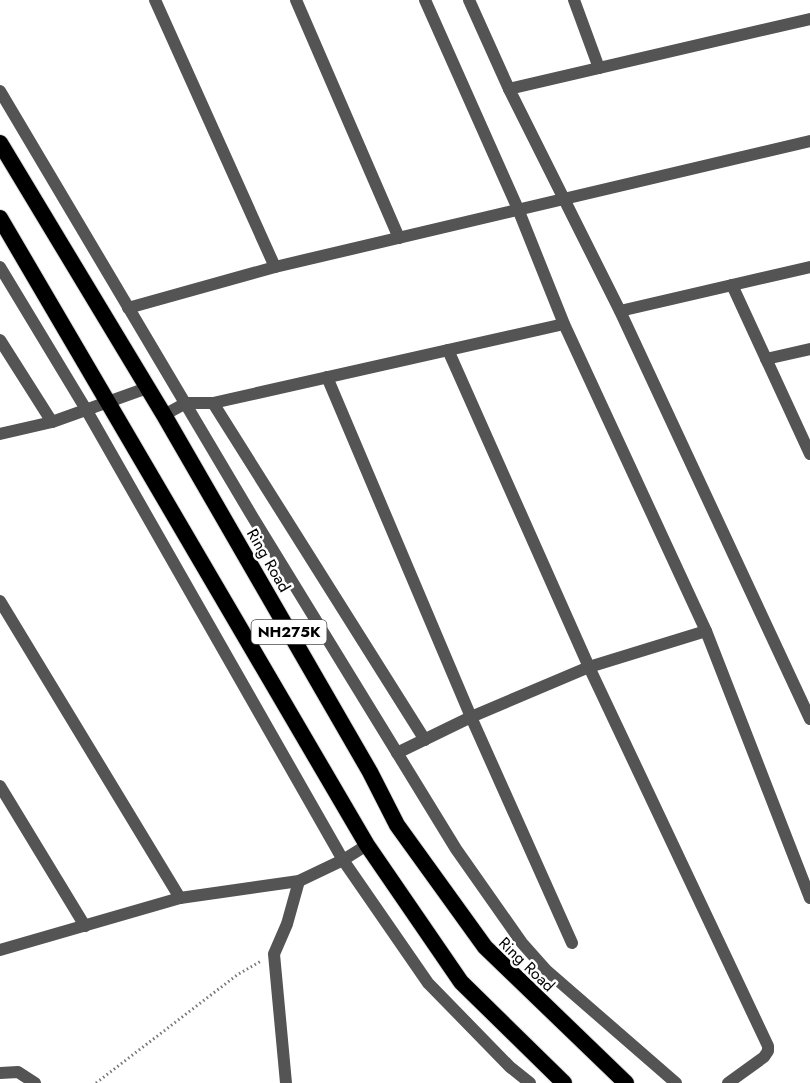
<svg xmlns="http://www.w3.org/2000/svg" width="810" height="1083" font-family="Jost,sans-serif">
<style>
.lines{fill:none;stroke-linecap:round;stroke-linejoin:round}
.trunk-casing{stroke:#dbdbdb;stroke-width:18}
.path{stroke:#767676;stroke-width:3;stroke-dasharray:1.5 3;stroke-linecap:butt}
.minor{stroke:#545454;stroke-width:12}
.tertiary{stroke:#545454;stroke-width:12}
.trunk{stroke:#000;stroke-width:16}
.labels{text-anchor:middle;stroke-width:5;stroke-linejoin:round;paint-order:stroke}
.shield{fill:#fff;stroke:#4c4c4c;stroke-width:1.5}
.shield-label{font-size:15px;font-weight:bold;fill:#000}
.street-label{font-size:16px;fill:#000;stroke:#fff}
</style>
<rect width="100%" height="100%" fill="#fff"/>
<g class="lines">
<g class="trunk-casing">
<g id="trunk">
<path d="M0,143L164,415L370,772L397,825L485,947L626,1083"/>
<path d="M0,218L367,845L461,982L564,1083"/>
</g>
</g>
<path class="path" d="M96,1083L237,975L261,961"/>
<g class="minor">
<path d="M155,0L275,267"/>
<path d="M296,0L399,238"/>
<path d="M425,0L518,209L564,324L706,631L810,898"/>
<path d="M469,0L509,89"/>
<path d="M574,0L599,68"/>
<path d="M810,19L509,89L620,311L810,719"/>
<path d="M732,285L810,454"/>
<path d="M128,308L275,267L810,141"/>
<path d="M620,311L810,267"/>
<path d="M0,340L52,422"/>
<path d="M448,350L589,667L768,1046V1051L764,1057L728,1083"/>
<path d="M766,359L810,349"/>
<path d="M327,377L471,717L572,943"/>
<path d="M213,403L425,740"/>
<path d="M164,415L186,403H213L564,324"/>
<path d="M0,434L52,422L147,388"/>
<path d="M0,601L180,898"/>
<path d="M397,753L471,717L589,667L706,631"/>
<path d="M0,786L85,926"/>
<path d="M0,950L180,898L299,881L343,860L367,845"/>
<path d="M0,1073L18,1072L35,1083"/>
<path d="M286,1083L274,954L287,924L299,881"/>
</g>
<g class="tertiary">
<path d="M0,91L252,516L456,849L522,943L546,970L676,1083"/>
<path d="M0,267L87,411L343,860L428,983L510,1067L530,1083"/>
</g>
<use href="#trunk" class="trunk"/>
</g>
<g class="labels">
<rect class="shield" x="251.5" y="620" width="75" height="24" rx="4.5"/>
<g class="shield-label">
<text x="289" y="637">NH275K</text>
</g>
<g class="street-label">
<text transform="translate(269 560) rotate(60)" y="6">Ring Road</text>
<text transform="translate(527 964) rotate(44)" y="6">Ring Road</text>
</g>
</g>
</svg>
